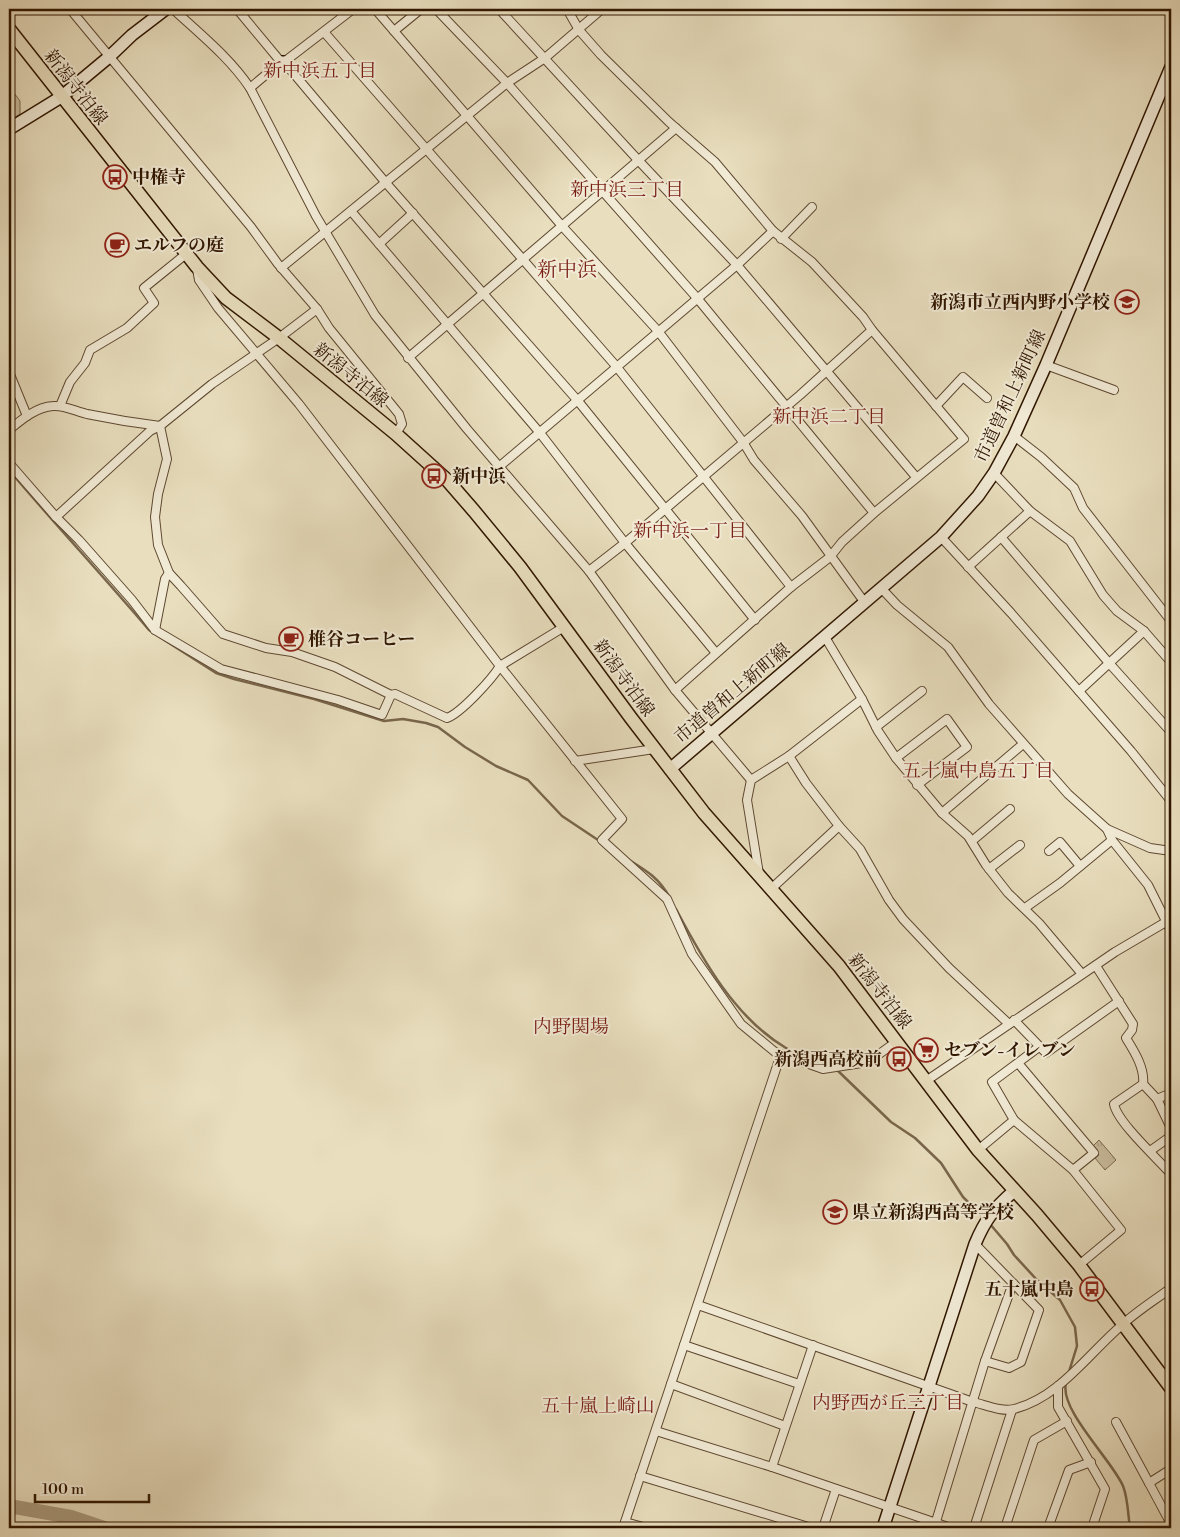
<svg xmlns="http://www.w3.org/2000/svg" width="1180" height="1537" font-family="'Libre Bodoni','Noto Serif JP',serif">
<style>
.forest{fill:url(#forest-firs);stroke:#7d6a50}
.park{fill:url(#park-tufts);stroke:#7d6a50}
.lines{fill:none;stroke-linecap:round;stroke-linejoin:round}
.stream{stroke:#79664c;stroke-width:2.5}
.river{stroke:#aa9b7e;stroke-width:14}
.street-casing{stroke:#5e4830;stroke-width:10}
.secondary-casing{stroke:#301600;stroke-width:14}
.primary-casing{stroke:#301600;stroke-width:15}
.street{stroke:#f1ead5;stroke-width:8}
.secondary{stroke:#f1ead5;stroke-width:11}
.primary{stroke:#e9dfbf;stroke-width:12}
.labels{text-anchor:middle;stroke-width:4;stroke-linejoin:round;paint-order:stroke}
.street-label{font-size:18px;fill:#301600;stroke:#f1ead5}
.poi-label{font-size:18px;font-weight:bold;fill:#301600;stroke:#f1ead5;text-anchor:start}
.neighbourhood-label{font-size:19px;fill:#7a1f14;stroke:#f1ead5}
.quarter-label{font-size:20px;fill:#7a1f14;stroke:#f1ead5}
</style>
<defs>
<pattern id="forest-firs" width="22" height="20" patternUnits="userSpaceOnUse" patternTransform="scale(1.25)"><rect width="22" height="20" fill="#cabd9f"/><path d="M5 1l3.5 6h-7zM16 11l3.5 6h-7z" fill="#aea287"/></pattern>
<pattern id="park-tufts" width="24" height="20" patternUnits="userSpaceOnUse" patternTransform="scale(1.25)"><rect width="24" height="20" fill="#cabd9f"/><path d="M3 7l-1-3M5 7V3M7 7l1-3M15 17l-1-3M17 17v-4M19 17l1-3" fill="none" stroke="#aea287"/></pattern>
</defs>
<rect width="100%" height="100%" fill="#e9dfbf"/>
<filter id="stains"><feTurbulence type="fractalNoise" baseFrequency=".004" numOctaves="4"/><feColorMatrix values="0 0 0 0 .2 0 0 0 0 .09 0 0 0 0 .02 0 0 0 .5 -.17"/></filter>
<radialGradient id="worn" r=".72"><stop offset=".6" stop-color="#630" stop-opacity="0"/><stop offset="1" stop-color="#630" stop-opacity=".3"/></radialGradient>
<path class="forest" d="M9,86L20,101V114L9,121Z"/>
<path class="park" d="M1099,1140L1116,1160L1105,1170L1095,1158L1099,1155L1092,1147Z"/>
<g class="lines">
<g class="stream">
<path d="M9,470C55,524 103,576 149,630L158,636L216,673L234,679L314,699L384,721L403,719L426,723L438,727L465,747L496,766L528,780L562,816L601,842"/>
<path d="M629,860C647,871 659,878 670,898"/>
<path d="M676,909C703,960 735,1018 786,1048C800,1057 818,1057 832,1065"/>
<path d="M836,1069L891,1122L915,1138L941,1163L963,1197L984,1218"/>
<path d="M990,1224L1007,1244L1014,1255L1037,1280L1060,1300L1075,1327L1077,1346L1068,1375"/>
<path d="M1066,1383C1059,1410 1112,1460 1123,1486C1128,1498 1128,1515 1130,1528"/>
</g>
<path class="river" d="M9,1506L71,1517L104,1528"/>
<g class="street-casing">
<g id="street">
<path d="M70,9L251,227L278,264L317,309L329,328L399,414L402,424L396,434"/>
<path d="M173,9C200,34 230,58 250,88L316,216L375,315L467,429L589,571L675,690L751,780"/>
<path d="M237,9L281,62L250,88"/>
<path d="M353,9L284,62L386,183L578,401L755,620"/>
<path d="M375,9L562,226L658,331L743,442L754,460L802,516L865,603"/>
<path d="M436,9L507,83L697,298L874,513"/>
<path d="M499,9L639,161L737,265L916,477"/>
<path d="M567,9L579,30L601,55L669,122L715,162L773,231L812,262L863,317L872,330L964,439L874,513L842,542L830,557L791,587L675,690"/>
<path d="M394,31L421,9"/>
<path d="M324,32L616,366L791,587"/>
<path d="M351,211L540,433L625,543L716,653"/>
<path d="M781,239L812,207"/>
<path d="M379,244L413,213"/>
<path d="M281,268L507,83L545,58L602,9"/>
<path d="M197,269L199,280L218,308L299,404L500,666L622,819L602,840L667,899L692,954L741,1024L775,1052L823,1069L868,1062L896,1042"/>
<path d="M408,358L676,128"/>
<path d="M1046,365L1114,390"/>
<path d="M9,372L27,416"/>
<path d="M60,406L70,382L85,363L90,350L127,328L154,303L144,288L186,254"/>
<path d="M936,406L963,377L987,398"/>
<path d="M160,426L167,459L158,494L155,517L158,545L169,573L181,586L223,634L266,648L292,652L335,667L391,695L395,694L447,718C461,713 492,679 500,666L564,627"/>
<path d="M9,430C21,420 36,407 53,406C64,405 75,411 87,414C111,419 135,423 160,426"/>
<path d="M1014,436L1041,457L1074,488L1083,508L1171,621"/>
<path d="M9,463L56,517L79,540L132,600L155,630L221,669L338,700L382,715L391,695"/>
<path d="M500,466L737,265L773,231"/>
<path d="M994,473L1030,511L1070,541L1103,595L1117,611L1144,631L1171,662"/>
<path d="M56,517L150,431L160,426L212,384L279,338L317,309"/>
<path d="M941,537L1011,613L1131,751L1171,801"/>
<path d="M1001,537L1109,663L1171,732"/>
<path d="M968,567L1030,511"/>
<path d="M589,571L625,543L800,395L872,330"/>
<path d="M882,589L897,605L948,647L989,704L1068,794L1107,829L1150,848L1171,851"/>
<path d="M155,630L165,579L169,573"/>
<path d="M825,637L862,699L878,731L896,758L942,813L968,836L986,865L1008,893L1039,923L1082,974"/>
<path d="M1079,691L1144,631"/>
<path d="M876,727L922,691"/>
<path d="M789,756L806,783L839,826L860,849L889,900L903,919L949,968L1009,1024"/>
<path d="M896,758L947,719L967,747L917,785"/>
<path d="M575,761L654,749"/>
<path d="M942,813L1023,744"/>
<path d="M1112,840L1148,885L1171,931"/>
<path d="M972,841L1010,809"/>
<path d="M1049,851L1060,842L1080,866"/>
<path d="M989,869L1020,845"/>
<path d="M759,874L747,800L751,780L789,756L862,699"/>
<path d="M771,889L839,826"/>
<path d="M1025,908L1060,883L1112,840L1107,829"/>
<path d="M1096,966L1133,1024L1132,1030L1126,1038C1134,1051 1145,1068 1143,1084L1114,1104C1117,1122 1158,1159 1171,1174"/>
<path d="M1014,1020L1046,1053L1119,1001"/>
<path d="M1018,1063L1094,1153L1073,1170L1014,1120L992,1082L1039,1047"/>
<path d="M926,1081L1115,952L1171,919"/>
<path d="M1143,1084L1157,1099L1171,1093"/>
<path d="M1157,1099L1171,1128"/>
<path d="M978,1150L1014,1120"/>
<path d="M1150,1151L1171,1136"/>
<path d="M1073,1170L1121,1230L1079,1265"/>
<path d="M975,1244L1039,1310L1021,1362L1009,1368L985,1361"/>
<path d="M698,1305L973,1402C986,1405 1001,1412 1014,1409C1059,1398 1089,1353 1122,1325C1137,1311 1155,1300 1171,1288"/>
<path d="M684,1345L799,1384"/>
<path d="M671,1384L785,1426"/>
<path d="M1058,1386V1407L1105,1489L1092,1528"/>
<path d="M1116,1422L1149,1483"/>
<path d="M656,1431L772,1467L951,1528"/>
<path d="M772,1467L813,1345"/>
<path d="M1171,1469L1149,1483L1171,1524"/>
<path d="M640,1476L812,1528"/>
<path d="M625,1522L647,1528"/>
<path d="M623,1528L781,1054"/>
<path d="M823,1528L836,1489"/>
<path d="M934,1528L985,1361L1013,1283"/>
<path d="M974,1528L1012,1410"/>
<path d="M1005,1528L1034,1440L1067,1421"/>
<path d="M1048,1528L1069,1470L1091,1462"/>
</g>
</g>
<g class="secondary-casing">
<g id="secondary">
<path d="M281,62H284"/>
<path d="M9,129L61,97L109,57L132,35L166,9"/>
<path d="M670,769L941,537L978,496L994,473L1014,436L1046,365L1171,67"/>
<path d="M883,1528L975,1244C985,1220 994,1208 1014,1191"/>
</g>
</g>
<g class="primary-casing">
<path id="primary" d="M9,29L197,267L226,298L279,338L396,434L448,481L474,511L520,567L631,718L704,813L839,966L978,1150L1037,1215L1079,1265L1171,1388"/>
</g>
<use href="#street" class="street"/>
<use href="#secondary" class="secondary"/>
<use href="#primary" class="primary"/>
</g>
<defs>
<g id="bus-ring" transform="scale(1.25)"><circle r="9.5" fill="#f1ead5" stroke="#8f2418" stroke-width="1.5"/><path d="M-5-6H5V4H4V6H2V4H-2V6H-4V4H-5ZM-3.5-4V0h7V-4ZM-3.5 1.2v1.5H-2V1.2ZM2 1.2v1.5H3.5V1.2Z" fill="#8f2418"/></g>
<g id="cafe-ring" transform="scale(1.25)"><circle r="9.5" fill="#f1ead5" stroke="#8f2418" stroke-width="1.5"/><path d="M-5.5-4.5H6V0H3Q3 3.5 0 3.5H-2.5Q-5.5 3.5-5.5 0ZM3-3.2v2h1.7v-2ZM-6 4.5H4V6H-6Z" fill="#8f2418"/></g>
<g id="school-ring" transform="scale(1.25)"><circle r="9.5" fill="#f1ead5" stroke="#8f2418" stroke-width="1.5"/><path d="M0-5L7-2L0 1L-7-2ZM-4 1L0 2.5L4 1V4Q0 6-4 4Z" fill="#8f2418"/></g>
<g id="supermarket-ring" transform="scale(1.25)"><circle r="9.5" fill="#f1ead5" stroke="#8f2418" stroke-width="1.5"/><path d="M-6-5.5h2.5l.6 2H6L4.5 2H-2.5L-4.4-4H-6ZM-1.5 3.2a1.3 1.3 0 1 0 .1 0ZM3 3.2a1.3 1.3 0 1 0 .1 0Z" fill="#8f2418"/></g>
</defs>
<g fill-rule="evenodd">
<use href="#bus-ring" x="115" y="177"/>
<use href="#cafe-ring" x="117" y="245"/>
<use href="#school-ring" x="1127" y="302"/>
<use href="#bus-ring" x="434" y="476"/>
<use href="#cafe-ring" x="291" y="639"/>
<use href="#supermarket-ring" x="926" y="1050"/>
<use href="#bus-ring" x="899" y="1059"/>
<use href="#school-ring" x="835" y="1212"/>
<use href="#bus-ring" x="1092" y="1289"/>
</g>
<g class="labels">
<g class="street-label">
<text transform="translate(76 87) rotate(52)" y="6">新潟寺泊線</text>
<text transform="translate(351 375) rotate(39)" y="6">新潟寺泊線</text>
<text transform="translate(1010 396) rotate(-65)" y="6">市道曽和上新町線</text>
<text transform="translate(624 678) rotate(54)" y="6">新潟寺泊線</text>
<text transform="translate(732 693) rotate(-40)" y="6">市道曽和上新町線</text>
<text transform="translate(880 991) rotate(52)" y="6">新潟寺泊線</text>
</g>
<g class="poi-label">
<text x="132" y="183">中権寺</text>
<text x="134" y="251">エルフの庭</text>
<text x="1110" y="308" text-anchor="end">新潟市立西内野小学校</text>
<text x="452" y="482">新中浜</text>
<text x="308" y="645">椎谷コーヒー</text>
<text x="944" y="1056">セブン-イレブン</text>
<text x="882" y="1065" text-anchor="end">新潟西高校前</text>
<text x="852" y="1218">県立新潟西高等学校</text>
<text x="1074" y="1295" text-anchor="end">五十嵐中島</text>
</g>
<g class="neighbourhood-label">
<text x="320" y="77">新中浜五丁目</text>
<text x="627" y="196">新中浜三丁目</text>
<text x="829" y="423">新中浜二丁目</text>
<text x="690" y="537">新中浜一丁目</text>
<text x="978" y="777">五十嵐中島五丁目</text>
<text x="571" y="1033">内野関場</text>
<text x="888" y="1409">内野西が丘三丁目</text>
<text x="598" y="1412">五十嵐上崎山</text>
</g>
<g class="quarter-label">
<text x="567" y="276">新中浜</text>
</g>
</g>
<rect width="1180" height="1537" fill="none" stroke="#e9dfbf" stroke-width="30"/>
<rect x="10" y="10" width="1160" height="1517" fill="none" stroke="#301600" stroke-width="2.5"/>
<rect x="15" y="15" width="1150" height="1507" fill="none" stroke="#301600"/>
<path d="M35 1494v8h114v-8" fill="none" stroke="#301600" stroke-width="2.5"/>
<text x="42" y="1494" font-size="15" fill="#301600" stroke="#f1ead5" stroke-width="4" paint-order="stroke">100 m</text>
<rect width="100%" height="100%" filter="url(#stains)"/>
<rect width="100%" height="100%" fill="url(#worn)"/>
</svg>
